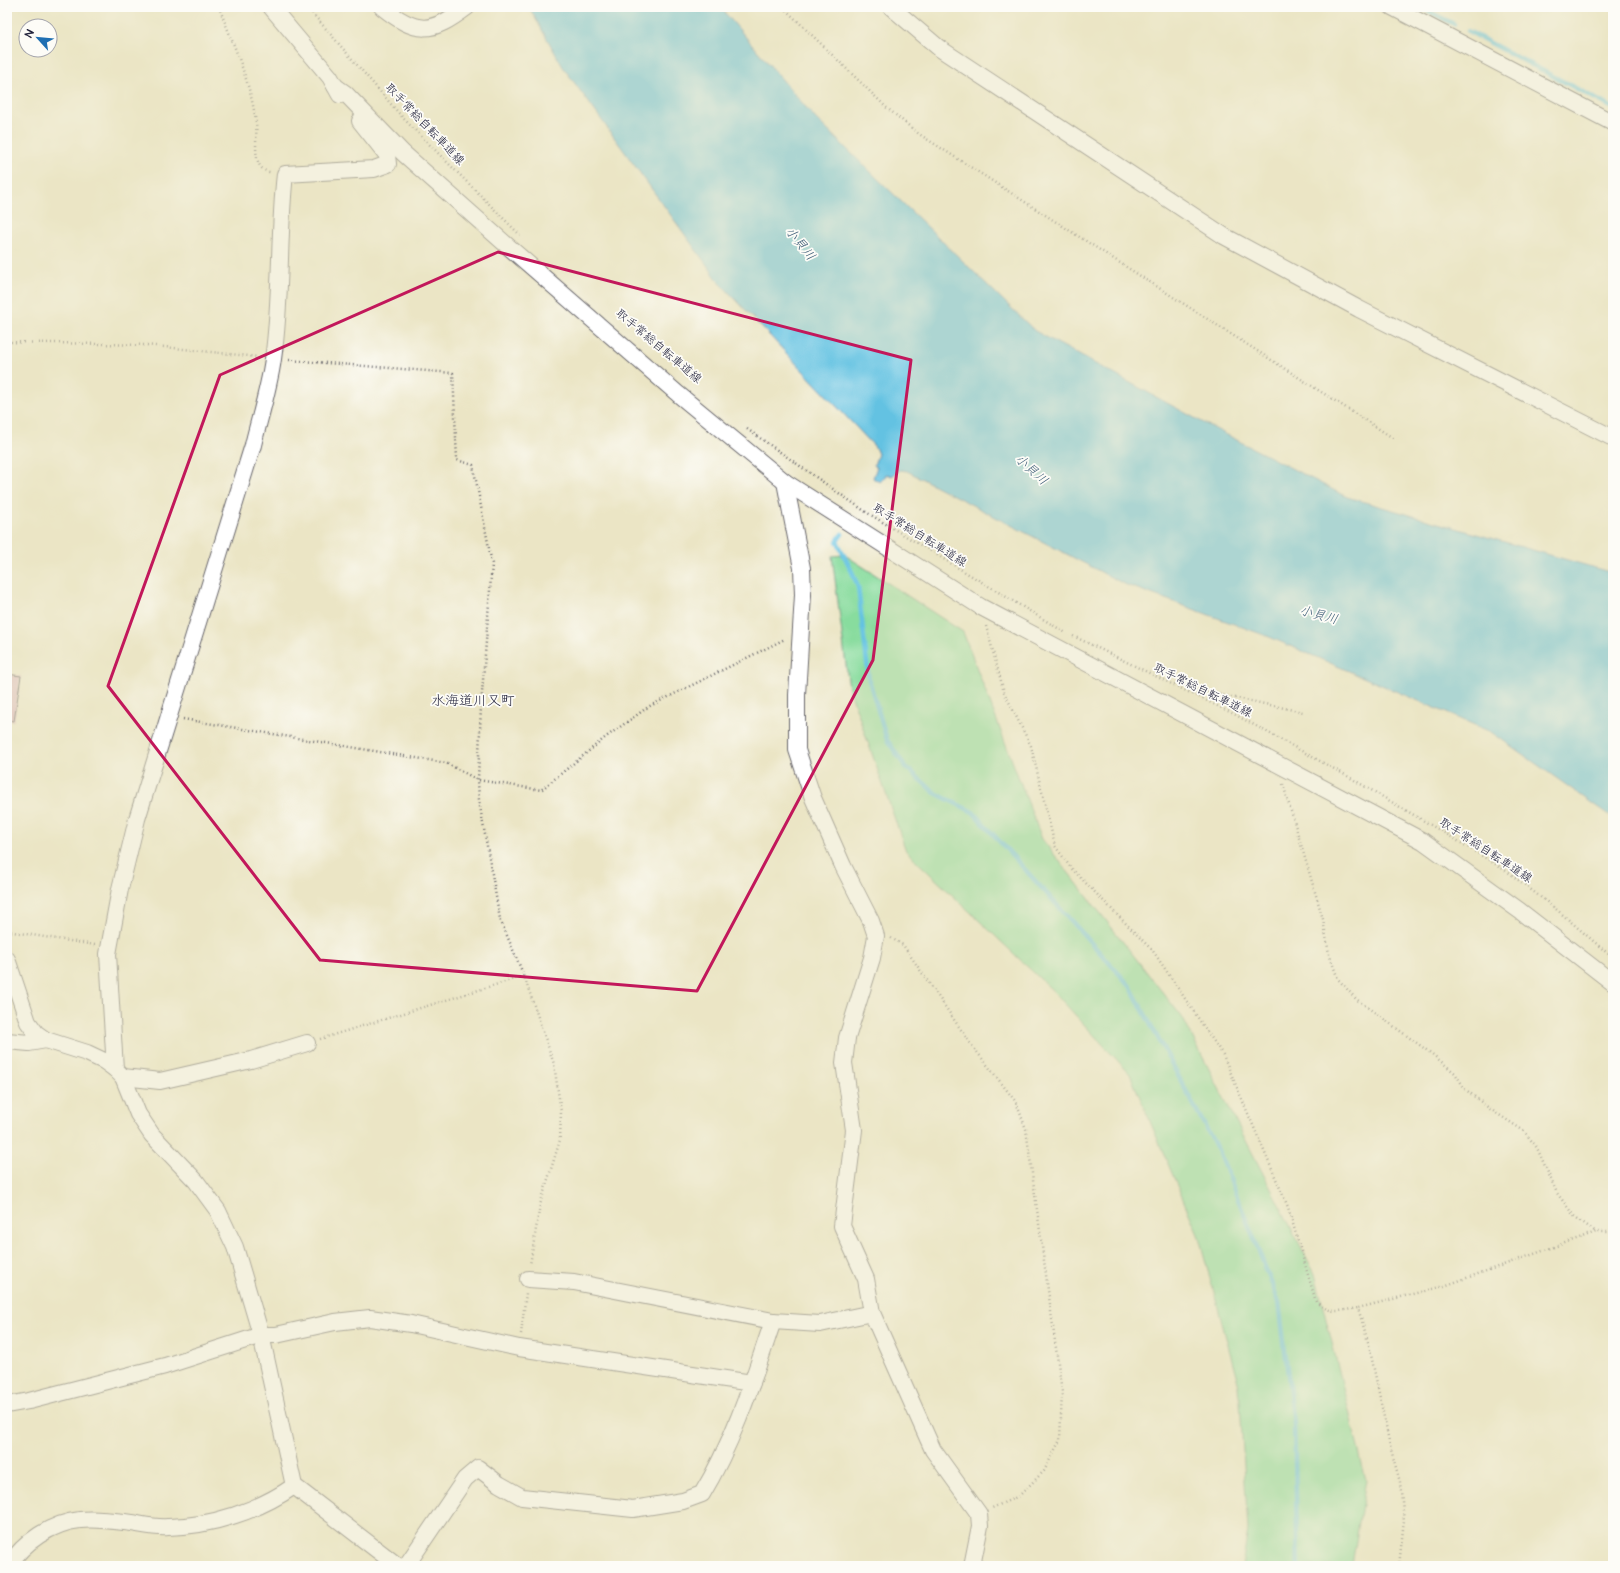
<svg xmlns="http://www.w3.org/2000/svg" width="1620" height="1573" font-family="'Architects Daughter','Klee One',sans-serif">
<style>
.green{fill:#88dc9e;stroke:#557f6c}
.water{fill:#63c2e2;stroke:#42728e}
.lines{fill:none;stroke-linecap:round;stroke-linejoin:round}
.stream{stroke:#63c2e2;stroke-width:4.5}
.building{fill:#d29bb2}
.minor-casing{stroke:#68666b;stroke-width:18}
.path{stroke:#68666b;stroke-width:2.5;stroke-dasharray:1 3;stroke-linecap:butt}
.minor{stroke:#fff;stroke-width:16}
.marked{fill:none;stroke:#c2185b;stroke-width:3;stroke-linejoin:round}
.labels{text-anchor:middle;stroke-width:3.5;stroke-linejoin:round;paint-order:stroke}
.street-label{font-size:12px;fill:#22223b;stroke:#fdfcf7}
.water-label{font-size:13px;font-style:italic;fill:#395a75;stroke:#fdfcf7}
.quarter-label{font-size:14px;fill:#22223b;stroke:#fdfcf7}
</style>
<rect width="100%" height="100%" fill="#fdfcf7"/>
<filter id="ink" filterUnits="userSpaceOnUse"><feTurbulence type="fractalNoise" baseFrequency=".025" numOctaves="2"/><feDisplacementMap in="SourceGraphic" scale="8" xChannelSelector="R" yChannelSelector="G"/><feConvolveMatrix kernelMatrix="1 2 1 2 8 2 1 2 1" color-interpolation-filters="sRGB"/></filter>
<filter id="wash" filterUnits="userSpaceOnUse"><feTurbulence type="fractalNoise" baseFrequency=".012" numOctaves="4" result="noise"/><feDisplacementMap in="SourceGraphic" scale="16" xChannelSelector="R" yChannelSelector="G"/><feGaussianBlur stdDeviation="0.9" result="paint"/><feColorMatrix in="noise" values="0 0 0 0 0 0 0 0 0 0 0 0 0 0 0 0 0 1.4 0 .05"/><feComposite in="paint" operator="in"/></filter>
<g filter="url(#wash)">
<rect width="100%" height="100%" fill="#ebe5c5"/>
<path class="green" d="M845,555L963,632L1042,839L1182,1017L1315,1274L1366,1480L1352,1566H1242L1248,1530L1239,1386L1199,1237L1130,1074L1054,992L906,851L849,688L832,556Z"/>
<path class="water" d="M529,7H720L816,119L1035,331L1202,422L1347,497L1613,573V818L1491,732L1267,636L1124,584L907,471L900,470L892,476L887,474L880,482L873,478L877,467L874,465L878,454L875,447L720,283L563,67Z"/>
<g class="lines">
<g class="stream">
<path d="M1420,7L1454,24"/>
<path d="M1468,31L1613,108"/>
<path d="M842,534L837,541L853,574L858,587L869,680L887,740L905,766L935,793L973,812L1130,986L1220,1154L1279,1302L1294,1424L1298,1566"/>
</g>
</g>
<g id="blocks">
<path class="building" d="M7,674L21,676L14,721L7,720Z"/>
</g>
</g>
<g filter="url(#ink)">
<use href="#blocks" fill-opacity="0" stroke="#68666b" stroke-width="1"/>
<g class="lines">
<g class="minor-casing">
<g id="minor">
<path d="M271,7L330,77L340,95"/>
<path d="M382,7C417,35 431,34 467,7"/>
<path d="M891,7L939,48L1224,236L1359,309L1613,438"/>
<path d="M1392,7L1613,123"/>
<path d="M335,86L345,93L403,153L510,248L678,394L785,482L981,607L1423,841L1520,911L1613,983"/>
<path d="M785,482L802,568L803,595L797,695V750L813,798L843,866L871,921L876,936L872,958L847,1038L844,1063L854,1130L842,1226L866,1279L872,1313L933,1450L979,1514L980,1526L972,1566"/>
<path d="M7,959L28,1022L36,1033L46,1040L87,1053L104,1061L115,1069L123,1077L138,1114L152,1135L196,1181L218,1211L235,1247L261,1335L294,1486L398,1566"/>
<path d="M7,1041L29,1043L46,1040"/>
<path d="M115,1069L108,954L120,889L137,819L253,445C260,416 269,388 273,359C282,298 278,236 285,174L374,169L388,164L387,155L360,121"/>
<path d="M123,1077L160,1081L251,1060L307,1043"/>
<path d="M528,1279L574,1282L773,1321L820,1324L872,1313"/>
<path d="M7,1405L29,1401L165,1366L261,1335H276L335,1322L370,1318L411,1324L519,1348L752,1383"/>
<path d="M8,1566C24,1542 51,1523 80,1520C97,1518 115,1521 132,1523C144,1525 156,1528 168,1527C212,1526 258,1511 294,1486"/>
<path d="M406,1566L465,1479L478,1468L499,1484L522,1497L633,1509L683,1501L702,1494C734,1441 753,1380 773,1321"/>
</g>
</g>
<g class="path">
<path d="M219,7C233,44 251,83 256,123C258,138 250,169 270,172"/>
<path d="M307,7L403,118L520,235"/>
<path d="M783,7L887,108L919,134L1393,438"/>
<path d="M7,342L146,345L258,357"/>
<path d="M289,360L453,373L457,460L473,465L492,564L481,706L478,780L479,801L500,919L524,976"/>
<path d="M747,429L866,512L1066,633"/>
<path d="M986,626L1004,692L1031,746L1055,846L1071,868L1153,951L1223,1055L1288,1207L1316,1302C1333,1315 1337,1311 1358,1308"/>
<path d="M1073,636L1236,715L1349,777L1453,838L1508,872L1556,909L1613,958"/>
<path d="M1192,694L1203,691L1303,712"/>
<path d="M183,719L446,763L478,780L541,790L606,737L648,707L785,639"/>
<path d="M1283,784L1323,919L1329,954L1338,979L1356,999L1432,1054L1455,1073L1465,1089L1490,1109L1524,1131L1537,1148L1557,1193L1574,1216L1596,1232"/>
<path d="M7,931L95,945"/>
<path d="M891,938L903,945L970,1043L1016,1102L1026,1129L1062,1392L1060,1440L1044,1471L1019,1496L992,1508"/>
<path d="M320,1039L524,976L554,1064L561,1112L560,1140L540,1205L530,1265"/>
<path d="M521,1334L526,1293"/>
<path d="M1399,1566L1404,1520L1400,1482L1390,1446L1369,1345L1358,1308L1444,1286L1596,1232H1613"/>
</g>
<use href="#minor" class="minor"/>
</g>
</g>
<path d="M0 0H1620V1573H0ZM498,252L911,360L873,660L697,991L320,960L108,686L220,375Z" fill="#ebe5c5" fill-opacity=".55" fill-rule="evenodd"/>
<path class="marked" d="M498,252L911,360L873,660L697,991L320,960L108,686L220,375Z"/>
<g class="labels">
<g class="street-label">
<text transform="translate(425 124) rotate(46)" y="4">取手常総自転車道線</text>
<text transform="translate(659 346) rotate(40)" y="4">取手常総自転車道線</text>
<text transform="translate(920 535) rotate(32)" y="4">取手常総自転車道線</text>
<text transform="translate(1203 690) rotate(26)" y="4">取手常総自転車道線</text>
<text transform="translate(1486 850) rotate(33)" y="4">取手常総自転車道線</text>
</g>
<g class="water-label">
<text transform="translate(801 243) rotate(51)" y="5">小貝川</text>
<text transform="translate(1032 469) rotate(42)" y="5">小貝川</text>
<text transform="translate(1319 614) rotate(15)" y="5">小貝川</text>
</g>
<g class="quarter-label">
<text x="473" y="705">水海道川又町</text>
</g>
</g>
<rect width="1620" height="1573" fill="none" stroke="#fdfcf7" stroke-width="24"/>
<g transform="translate(38 38) rotate(297)"><circle r="19" fill="#fdfcf7" stroke="#a5a5ac"/>
<path d="M0-3L7 15L0 10L-7 15Z" fill="#1f6fb2"/>
<text y="-6" font-size="11" font-weight="bold" text-anchor="middle" fill="#22223b">N</text>
</g>
</svg>
